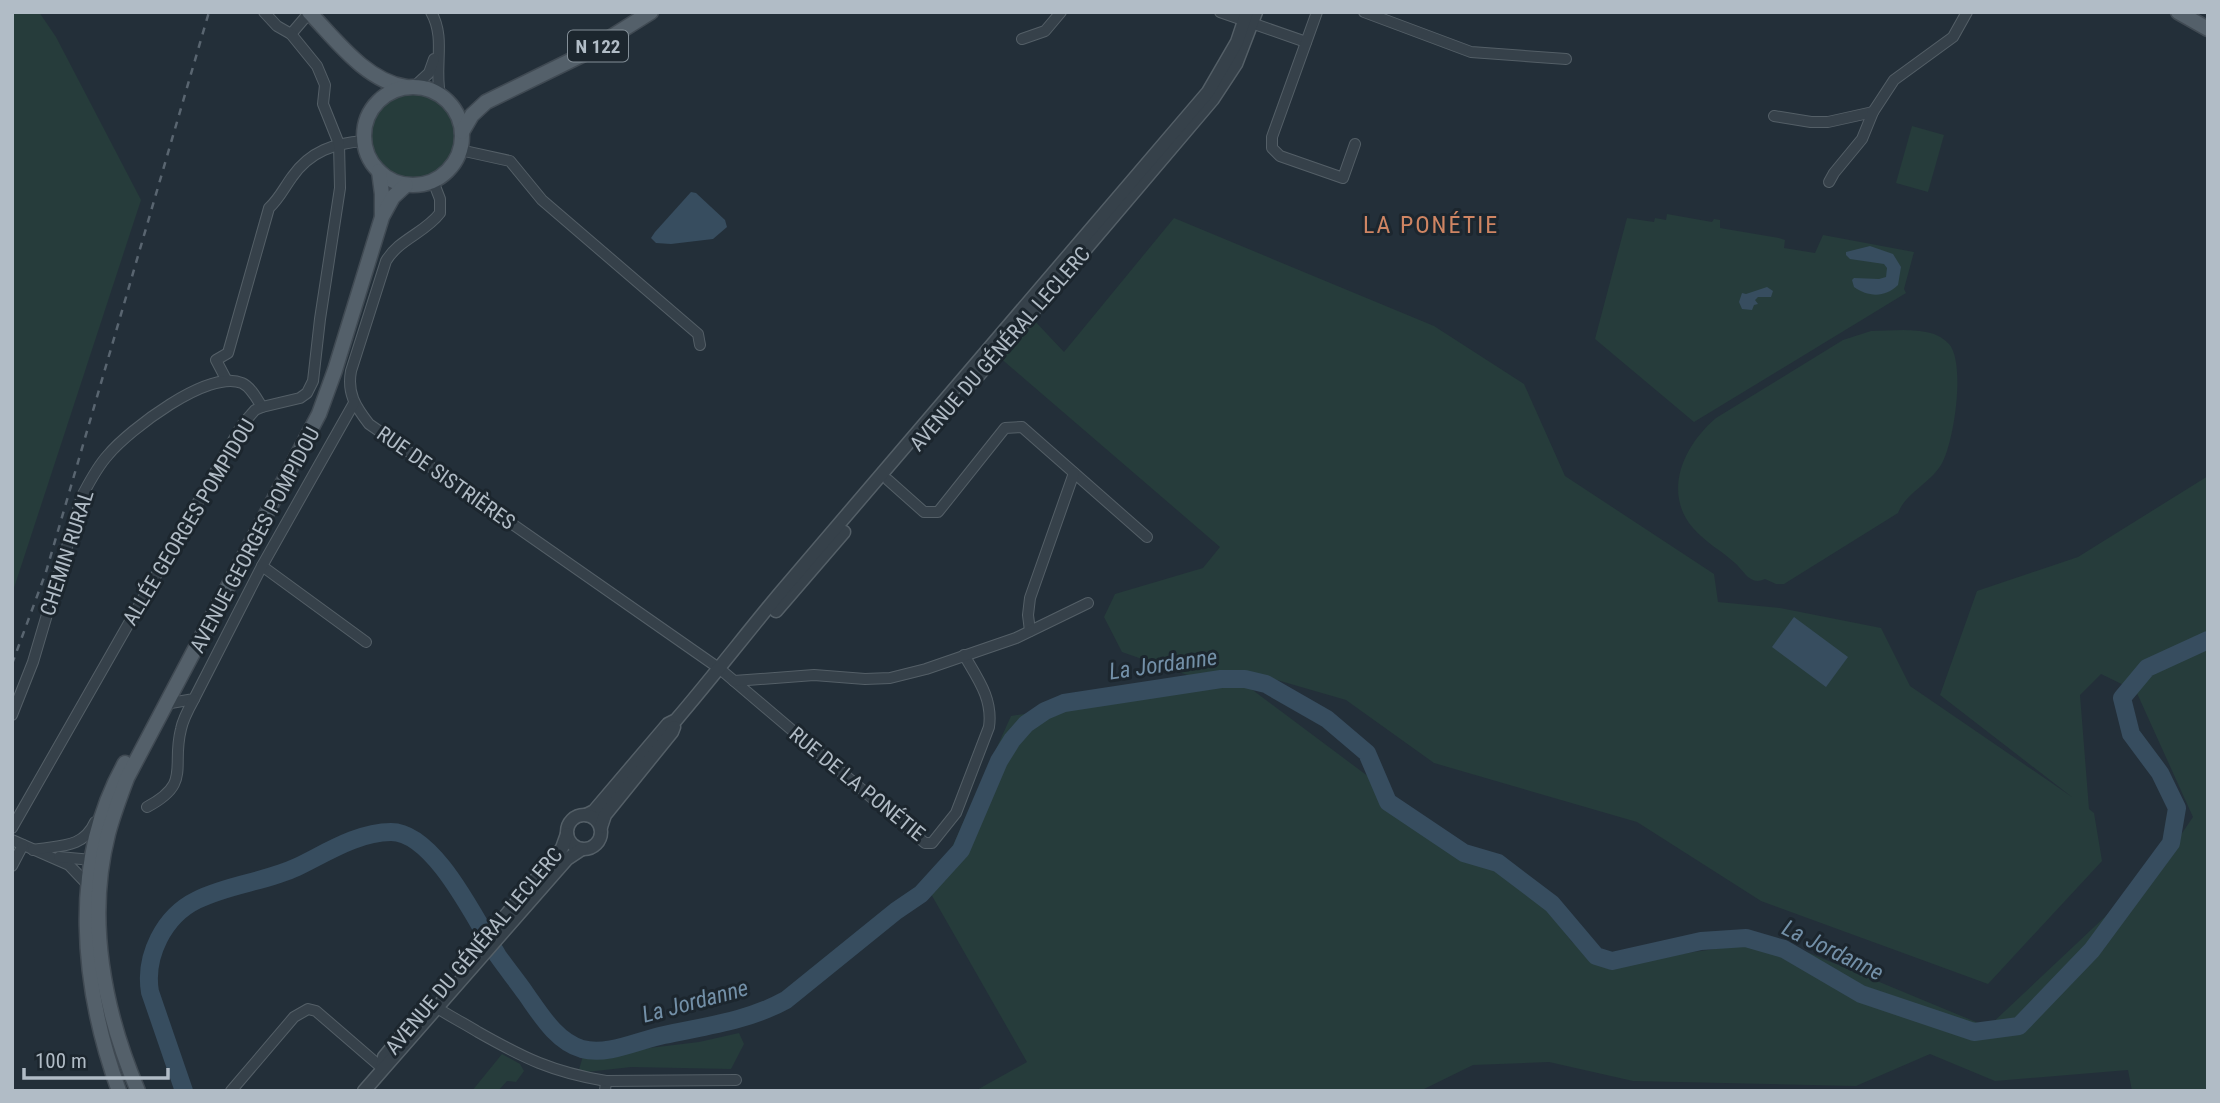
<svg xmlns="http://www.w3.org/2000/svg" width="2220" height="1103" font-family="'Roboto Condensed',sans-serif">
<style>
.green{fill:#263c3b}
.water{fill:#374d5f}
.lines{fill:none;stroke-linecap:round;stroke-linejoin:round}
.river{stroke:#374d5f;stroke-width:18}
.minor-casing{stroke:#545f67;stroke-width:12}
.tertiary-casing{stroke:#545f67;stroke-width:15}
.primary-casing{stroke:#404a53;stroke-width:17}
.minor{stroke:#36414a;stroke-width:10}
.tertiary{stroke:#36414a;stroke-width:12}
.primary{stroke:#54606a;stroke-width:14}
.rail{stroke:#596570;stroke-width:2.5;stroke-dasharray:7 7;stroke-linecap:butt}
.labels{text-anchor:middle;stroke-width:6;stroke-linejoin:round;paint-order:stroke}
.shield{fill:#1c262e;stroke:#848f98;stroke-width:2}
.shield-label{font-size:19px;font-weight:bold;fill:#b1bcc6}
.street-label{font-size:21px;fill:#b1bcc6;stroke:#1c262e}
.water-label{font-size:23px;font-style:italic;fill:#7390a8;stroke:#1c262e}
.quarter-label{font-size:24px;letter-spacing:2px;fill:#cf8563;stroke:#1c262e}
</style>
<rect width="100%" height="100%" fill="#232f39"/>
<g class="green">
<path d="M12,12H39L56,37L141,200L12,594Z"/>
<circle cx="413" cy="136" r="42"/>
<path d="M1912,126L1944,135L1928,192L1896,183Z"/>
<path d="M1667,214L1712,222L1714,219L1720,220V228L1779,238L1785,240L1784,248L1815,253L1823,235L1914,252L1904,289L1906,293L1694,422L1595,339L1627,218L1654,222L1655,218L1666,220Z"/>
<path d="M1174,218L1434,326L1524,384L1565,476L1714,574L1718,602L1780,608L1881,628L1910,686L2072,797L1940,695L1977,591L2078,557L2208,476V1091H2132L2128,1070L1995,1081L1930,1054L1856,1086L1633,1081L1549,1062L1473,1065L1420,1091H975L1027,1062L931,894L1011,716L1238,679L1373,780L1390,807L1459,855L1498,865L1536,895L1572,942L1609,964L1778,940L1988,1027L2161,864L2193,817L2136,691L2101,674L2080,695L2089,809L2094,813L2102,861L1988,984L1761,901L1637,822L1434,763L1346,700L1249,672L1196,678L1122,652L1104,617L1115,594L1203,568L1220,547L998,356L1031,317L1064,352Z"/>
<path d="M1904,330C1921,331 1937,331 1949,344C1966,363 1954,444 1941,465C1930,483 1906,493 1898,513L1784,584H1776L1765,579C1750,586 1745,572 1735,563C1722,551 1706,543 1693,528C1662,492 1684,445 1716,418L1843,340L1871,331Z"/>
<path d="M739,1033L744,1044L731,1069L631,1067L578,1073L583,1056L699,1042Z"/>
<path d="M502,1054L520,1064L524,1071L516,1082L507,1081L498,1091H472Z"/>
</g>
<g class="water">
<path d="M691,192L696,193L725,220L727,227L713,239L671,244L656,243L651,238L655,232Z"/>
<path d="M1870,246L1893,254L1901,267L1898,285C1885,298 1868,297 1854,287L1852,280L1854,278L1879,279L1886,277L1887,268L1884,264L1850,259L1846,255V252Z"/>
<path d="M1767,287L1773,291L1771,297H1758L1755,300L1758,304L1754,305L1752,310L1742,309L1739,302L1742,293L1746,294Z"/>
<path d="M1794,617L1848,657L1826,687L1772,647Z"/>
</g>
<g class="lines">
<path class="river" d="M184,1091L150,992C144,956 164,916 197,900C229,884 265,882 297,867C326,853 358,832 391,832C435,832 477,923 498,956C507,969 517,981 526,994C541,1015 556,1041 582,1049C608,1056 639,1040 664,1035C706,1026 748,1021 786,1000L896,911L921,894L961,850L999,761L1012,740L1026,724L1045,711L1064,703L1221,679H1245L1266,684L1327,719L1367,753L1388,802L1464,853L1498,863L1552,904L1596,956L1612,961L1701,941L1746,938L1784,949L1861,994L1974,1032L2019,1026L2092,950L2171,843L2177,808L2160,773L2131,734L2122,698L2147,668L2208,640"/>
<g class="minor-casing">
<g id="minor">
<path d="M431,12C446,38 434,65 440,95"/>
<path d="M1220,12L1306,42"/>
<path d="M1317,12L1272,137V148L1280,156L1343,178L1355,144"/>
<path d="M1364,12L1471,52L1566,59"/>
<path d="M291,34L309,13"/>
<path d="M1022,39L1045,31L1061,12"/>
<path d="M415,86L429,73L434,59"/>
<path d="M1774,116L1811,122H1828L1873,112"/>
<path d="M460,150L510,161L542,200L698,334L700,345"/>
<path d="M433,181L440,199V213C425,233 399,239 386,261L351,371C347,393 355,406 369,424L720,669L925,843H932L956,813L989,727C993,699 978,679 964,655"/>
<path d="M1829,182L1834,173L1862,139L1873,112L1894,80L1953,37L1967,12"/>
<path d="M227,381L216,360L228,353L269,208C279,199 284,188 292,177C310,151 335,143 364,141"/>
<path d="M888,480L924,512H938L1005,428L1022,427L1147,537"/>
<path d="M262,566L366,642"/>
<path d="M1030,631L1028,615L1030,598L1074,473"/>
<path d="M734,681L814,675L865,679L890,678L926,669L1016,638L1088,603"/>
<path d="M165,704L194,699L262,566L354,403"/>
<path d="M12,715L33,662L82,496C90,481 97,467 108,455C129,430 208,369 242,383C251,387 257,399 262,407"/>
<path d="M147,807C192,783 171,768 181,729C183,719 189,708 194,699"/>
<path d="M12,828L242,425L255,410L262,407L300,398L307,393L313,381L320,319L340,188L339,144L323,104L325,85L317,66L291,34L277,26L264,12"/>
<path d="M12,840L69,865L88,885"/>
<path d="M33,850C59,845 83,849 95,822"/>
<path d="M59,857L92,860"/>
<path d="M12,866L23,845"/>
<path d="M430,1003C445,1014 462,1022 478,1032C524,1058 552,1072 606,1081L605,1091"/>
<path d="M606,1081L736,1080"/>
<path d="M231,1091L294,1017L308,1009L316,1011L382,1068"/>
</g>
</g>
<g class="tertiary-casing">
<g id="tertiary">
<path d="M972,383L1213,99L1236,64L1256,12"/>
<path d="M776,611L844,532"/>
<path d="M586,815L594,811L668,724L676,720C712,678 745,635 780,593L1208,92L1237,42L1247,12"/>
<circle cx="584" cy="832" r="17"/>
<path d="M601,827L605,815L672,732L674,727"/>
<path d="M475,952L562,848L567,834"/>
<path d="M382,1068L384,1057L403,1034"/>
<path d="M364,1091L567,859L582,849"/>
</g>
</g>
<g class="primary-casing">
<g id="primary">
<path d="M309,12C336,40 366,81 406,87"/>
<path d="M2178,12L2208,29"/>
<circle cx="413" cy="136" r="49"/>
<path d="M462,132L472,115L486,102L584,54L651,12"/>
<path d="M379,171L382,194V215"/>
<path d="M119,1091C81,987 69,862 125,763"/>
<path d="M138,1091C104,1011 86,920 108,834C113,815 120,797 127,778L319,414L335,370L382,217L393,197L406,185"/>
</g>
</g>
<use href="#minor" class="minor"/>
<use href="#tertiary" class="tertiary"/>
<use href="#primary" class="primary"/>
<path class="rail" d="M12,664L46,572L209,12"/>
</g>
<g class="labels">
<rect class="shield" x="568" y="30.5" width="60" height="31" rx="5"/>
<g class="shield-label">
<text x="598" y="53">N 122</text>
</g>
<g class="street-label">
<text transform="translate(1000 349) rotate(-49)" y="7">AVENUE DU GÉNÉRAL LECLERC</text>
<text transform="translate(446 478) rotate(35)" y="7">RUE DE SISTRIÈRES</text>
<text transform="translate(189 522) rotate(-59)" y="7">ALLÉE GEORGES POMPIDOU</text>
<text transform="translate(255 540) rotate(-62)" y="7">AVENUE GEORGES POMPIDOU</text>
<text transform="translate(67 553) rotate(-72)" y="7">CHEMIN RURAL</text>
<text transform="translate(857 784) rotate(39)" y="7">RUE DE LA PONÉTIE</text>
<text transform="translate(474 951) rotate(-50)" y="7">AVENUE DU GÉNÉRAL LECLERC</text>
</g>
<g class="water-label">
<text transform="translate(1163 664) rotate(-8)" y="8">La Jordanne</text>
<text transform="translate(1833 950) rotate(26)" y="8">La Jordanne</text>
<text transform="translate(695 1001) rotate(-15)" y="8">La Jordanne</text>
</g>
<g class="quarter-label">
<text x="1431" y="233">LA PONÉTIE</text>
</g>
</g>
<rect width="2220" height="1103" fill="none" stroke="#b1bcc6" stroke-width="28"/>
<path d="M24 1068v10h144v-10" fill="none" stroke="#b1bcc6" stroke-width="3.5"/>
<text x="35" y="1068" font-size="21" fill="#b1bcc6" stroke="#1c262e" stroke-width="5" paint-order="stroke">100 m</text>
</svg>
